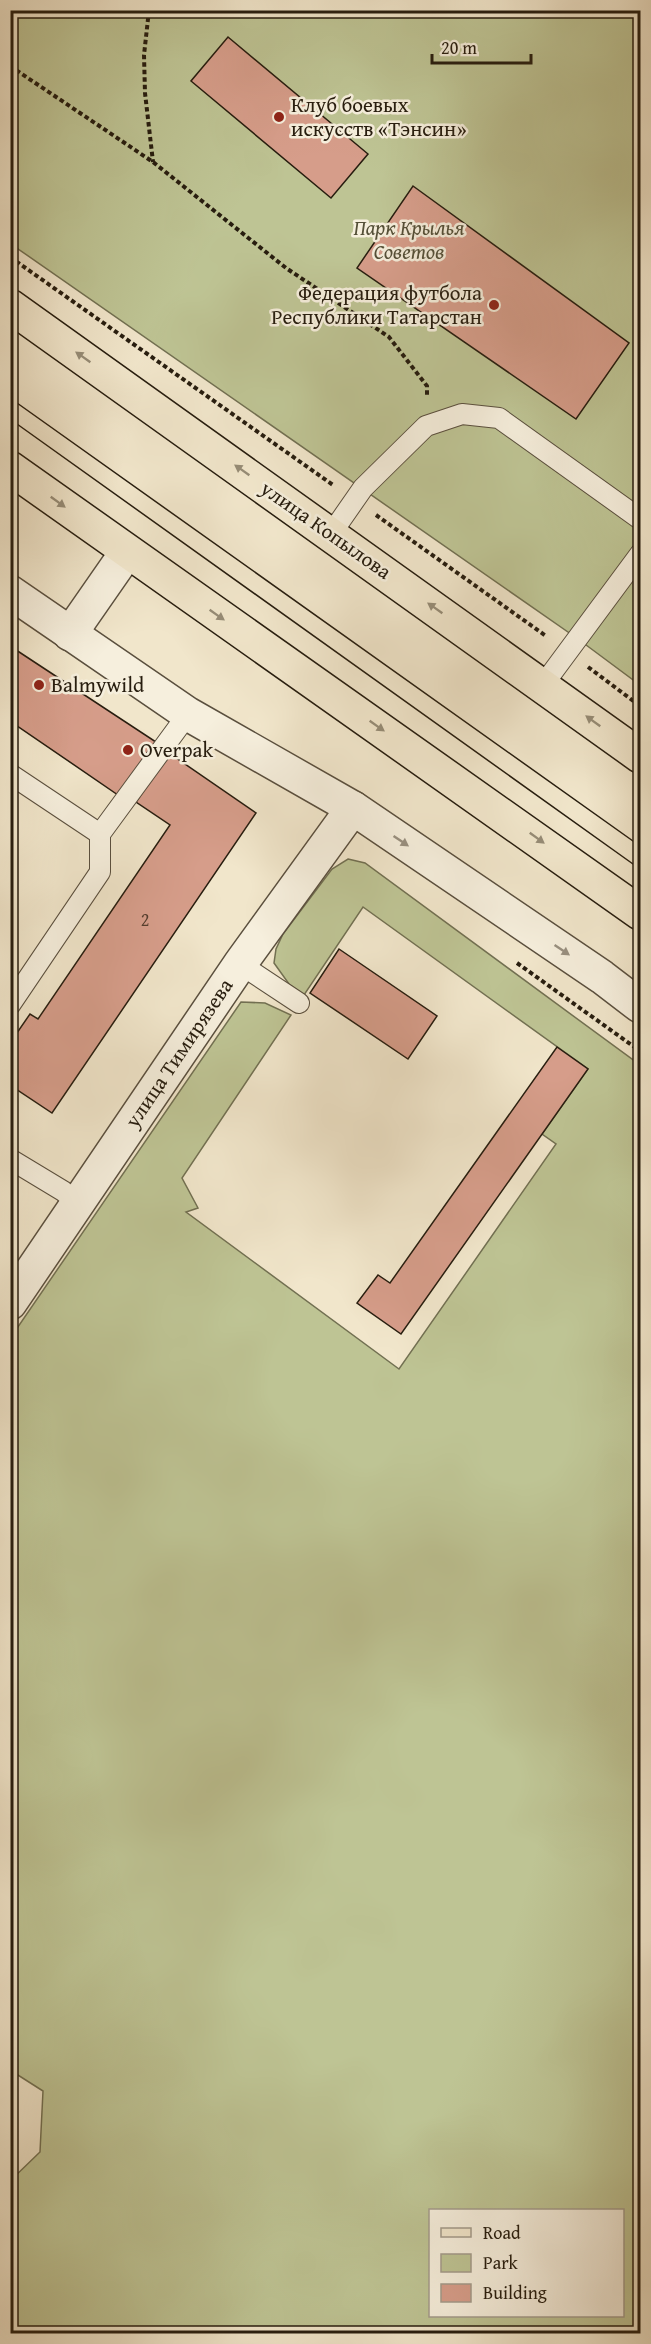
<svg xmlns="http://www.w3.org/2000/svg" width="651" height="2344" font-family="'Gentium Book Plus',serif">
<style>
.green{fill:#bec494;stroke:#727052;stroke-width:1.5;fill-rule:evenodd}
.building{fill:#d69d8a;stroke:#271d0f;stroke-width:1.5}
.lines{fill:none;stroke-linecap:round;stroke-linejoin:round}
.service-casing{stroke:#5a4f3e;stroke-width:22}
.minor-casing{stroke:#5a4f3e;stroke-width:36}
.primary-casing{stroke:#271d0f;stroke-width:36}
.path{stroke:#271d0f;stroke-width:4;stroke-dasharray:4.5 3;stroke-linecap:butt}
.service{stroke:#f6efdd;stroke-width:20}
.minor{stroke:#f6efdd;stroke-width:33}
.primary{stroke:#f1e6cb;stroke-width:33}
.tram{stroke:#271d0f;stroke-width:1.5}
.oneway{fill:#968c76}
.oneway2{fill:#999080}
.poi-dot{fill:#8f2418;stroke:#f6efdd;stroke-width:2}
.labels{text-anchor:middle;stroke-width:5;stroke-linejoin:round;paint-order:stroke}
.number-label{font-size:18px;fill:#533d2e}
.poi-label{font-size:21px;fill:#271d0f;stroke:#f6efdd;text-anchor:start}
.park-label{font-size:21px;font-style:italic;fill:#544f37;stroke:#f6efdd}
.street-label{font-size:21px;fill:#271d0f;stroke:#f6efdd}
</style>
<rect width="100%" height="100%" fill="#f1e6cb"/>
<filter id="stains"><feTurbulence type="fractalNoise" baseFrequency=".00333" numOctaves="4"/><feColorMatrix values="0 0 0 0 .2 0 0 0 0 .09 0 0 0 0 .02 0 0 0 .5 -.17"/></filter>
<radialGradient id="worn" r=".72"><stop offset=".6" stop-color="#630" stop-opacity="0"/><stop offset="1" stop-color="#630" stop-opacity=".3"/></radialGradient>
<g class="green">
<path d="M11,11H640V685L578,639L11,244Z"/>
<path d="M348,859L365,863L640,1065V2333H11V2180L40,2152L43,2091L10,2070L11,1337L241,1002L265,1003L291,1015L182,1178L198,1208L186,1212L399,1369L556,1144L542,1134L588,1069L363,907L304,995L289,984L274,963L276,949L283,934L332,869ZM430,2210H622V2316H430Z"/>
</g>
<g class="building">
<path d="M228,37L368,154L331,198L191,81Z"/>
<path d="M413,186L629,343L576,419L357,268Z"/>
<path d="M10,646L156,742L118,795L10,721Z"/>
<path d="M169,753L256,813L52,1113L10,1085V1043L30,1014L38,1019L170,825L136,802Z"/>
<path d="M339,949L437,1016L408,1059L310,993Z"/>
<path d="M557,1047L588,1069L401,1334L357,1303L378,1275L390,1283Z"/>
</g>
<g class="lines">
<g class="service-casing">
<g id="service">
<path d="M331,534L363,488L426,426L462,414L499,418L640,519"/>
<path d="M543,685L640,554"/>
<path d="M10,774L100,834"/>
<path d="M240,964L299,1003"/>
<path d="M10,1005L100,872V834L188,714"/>
<path d="M10,1159L63,1191L77,1202"/>
</g>
</g>
<g class="minor-casing">
<g id="minor">
<path d="M10,592L188,714L353,808L602,977L640,1006"/>
<path d="M70,634L127,552"/>
<path d="M10,1303L240,964L353,808"/>
</g>
</g>
<g class="primary-casing">
<g id="primary">
<path d="M10,306L640,756"/>
<path d="M10,468L640,913"/>
</g>
</g>
<g class="path">
<path d="M149,10L144,55L145,93L153,162"/>
<path d="M10,66L153,162L286,268L389,337L427,386V397"/>
<path d="M10,257L333,485"/>
<path d="M376,515L546,636"/>
<path d="M588,667L640,706"/>
<path d="M517,963L640,1051"/>
</g>
<use href="#service" class="service"/>
<use href="#minor" class="minor"/>
<use href="#primary" class="primary"/>
<g class="tram">
<path d="M10,398L640,846"/>
<path d="M10,419L640,869"/>
</g>
</g>
<defs><path id="oneway-solid" d="M-6-.8H1V-3.2L6.5 0L1 3.2V.8H-6Z" transform="scale(1.5)"/></defs>
<g class="oneway">
<use href="#oneway-solid" transform="translate(83 357) rotate(-145)"/>
<use href="#oneway-solid" transform="translate(242 470) rotate(-145)"/>
<use href="#oneway-solid" transform="translate(58 502) rotate(36)"/>
<use href="#oneway-solid" transform="translate(435 608) rotate(-145)"/>
<use href="#oneway-solid" transform="translate(217 615) rotate(35)"/>
<use href="#oneway-solid" transform="translate(593 721) rotate(-144)"/>
<use href="#oneway-solid" transform="translate(377 726) rotate(35)"/>
<use href="#oneway-solid" transform="translate(537 838) rotate(36)"/>
</g>
<g class="oneway2">
<use href="#oneway-solid" transform="translate(401 841) rotate(34)"/>
<use href="#oneway-solid" transform="translate(562 950) rotate(34)"/>
</g>
<g class="poi-dot">
<circle cx="279" cy="117" r="6"/>
<circle cx="494" cy="305" r="6"/>
<circle cx="39" cy="685" r="6"/>
<circle cx="128" cy="750" r="6"/>
</g>
<g class="labels">
<g class="number-label">
<text x="145" y="926">2</text>
</g>
<g class="poi-label">
<text x="291" y="112">Клуб боевых<tspan x="291" dy="24">искусств «Тэнсин»</tspan></text>
<text x="482" y="300" text-anchor="end">Федерация футбола<tspan x="482" dy="24">Республики Татарстан</tspan></text>
<text x="51" y="692">Balmywild</text>
<text x="140" y="757">Overpak</text>
</g>
<g class="park-label">
<text x="409" y="235">Парк Крылья<tspan x="409" dy="24">Советов</tspan></text>
</g>
<g class="street-label">
<text transform="translate(326 530) rotate(35)" y="7">улица Копылова</text>
<text transform="translate(179 1053) rotate(-56)" y="7">улица Тимирязева</text>
</g>
</g>
<rect width="651" height="2344" fill="none" stroke="#f1e6cb" stroke-width="36"/>
<rect x="12" y="12" width="627" height="2320" fill="none" stroke="#271d0f" stroke-width="3"/>
<rect x="18" y="18" width="615" height="2308" fill="none" stroke="#271d0f" stroke-width="1.5"/>
<rect x="429" y="2209" width="195" height="108" fill="#f6efdd" stroke="#a39b8b" stroke-width="1.5"/>
<rect x="441" y="2228" width="30" height="9" fill="#f1e6cb" stroke="#a39b8b" stroke-width="1.5"/>
<text x="483" y="2239" font-size="18" fill="#271d0f">Road</text>
<rect x="441" y="2254" width="30" height="18" fill="#bec494" stroke="#a39b8b" stroke-width="1.5"/>
<text x="483" y="2269" font-size="18" fill="#271d0f">Park</text>
<rect x="441" y="2284" width="30" height="18" fill="#d69d8a" stroke="#a39b8b" stroke-width="1.5"/>
<text x="483" y="2299" font-size="18" fill="#271d0f">Building</text>
<path d="M432 54v9h99v-9" fill="none" stroke="#271d0f" stroke-width="3"/>
<text x="441" y="54" font-size="18" fill="#271d0f" stroke="#f6efdd" stroke-width="4.5" paint-order="stroke">20 m</text>
<rect width="100%" height="100%" filter="url(#stains)"/>
<rect width="100%" height="100%" fill="url(#worn)"/>
</svg>
